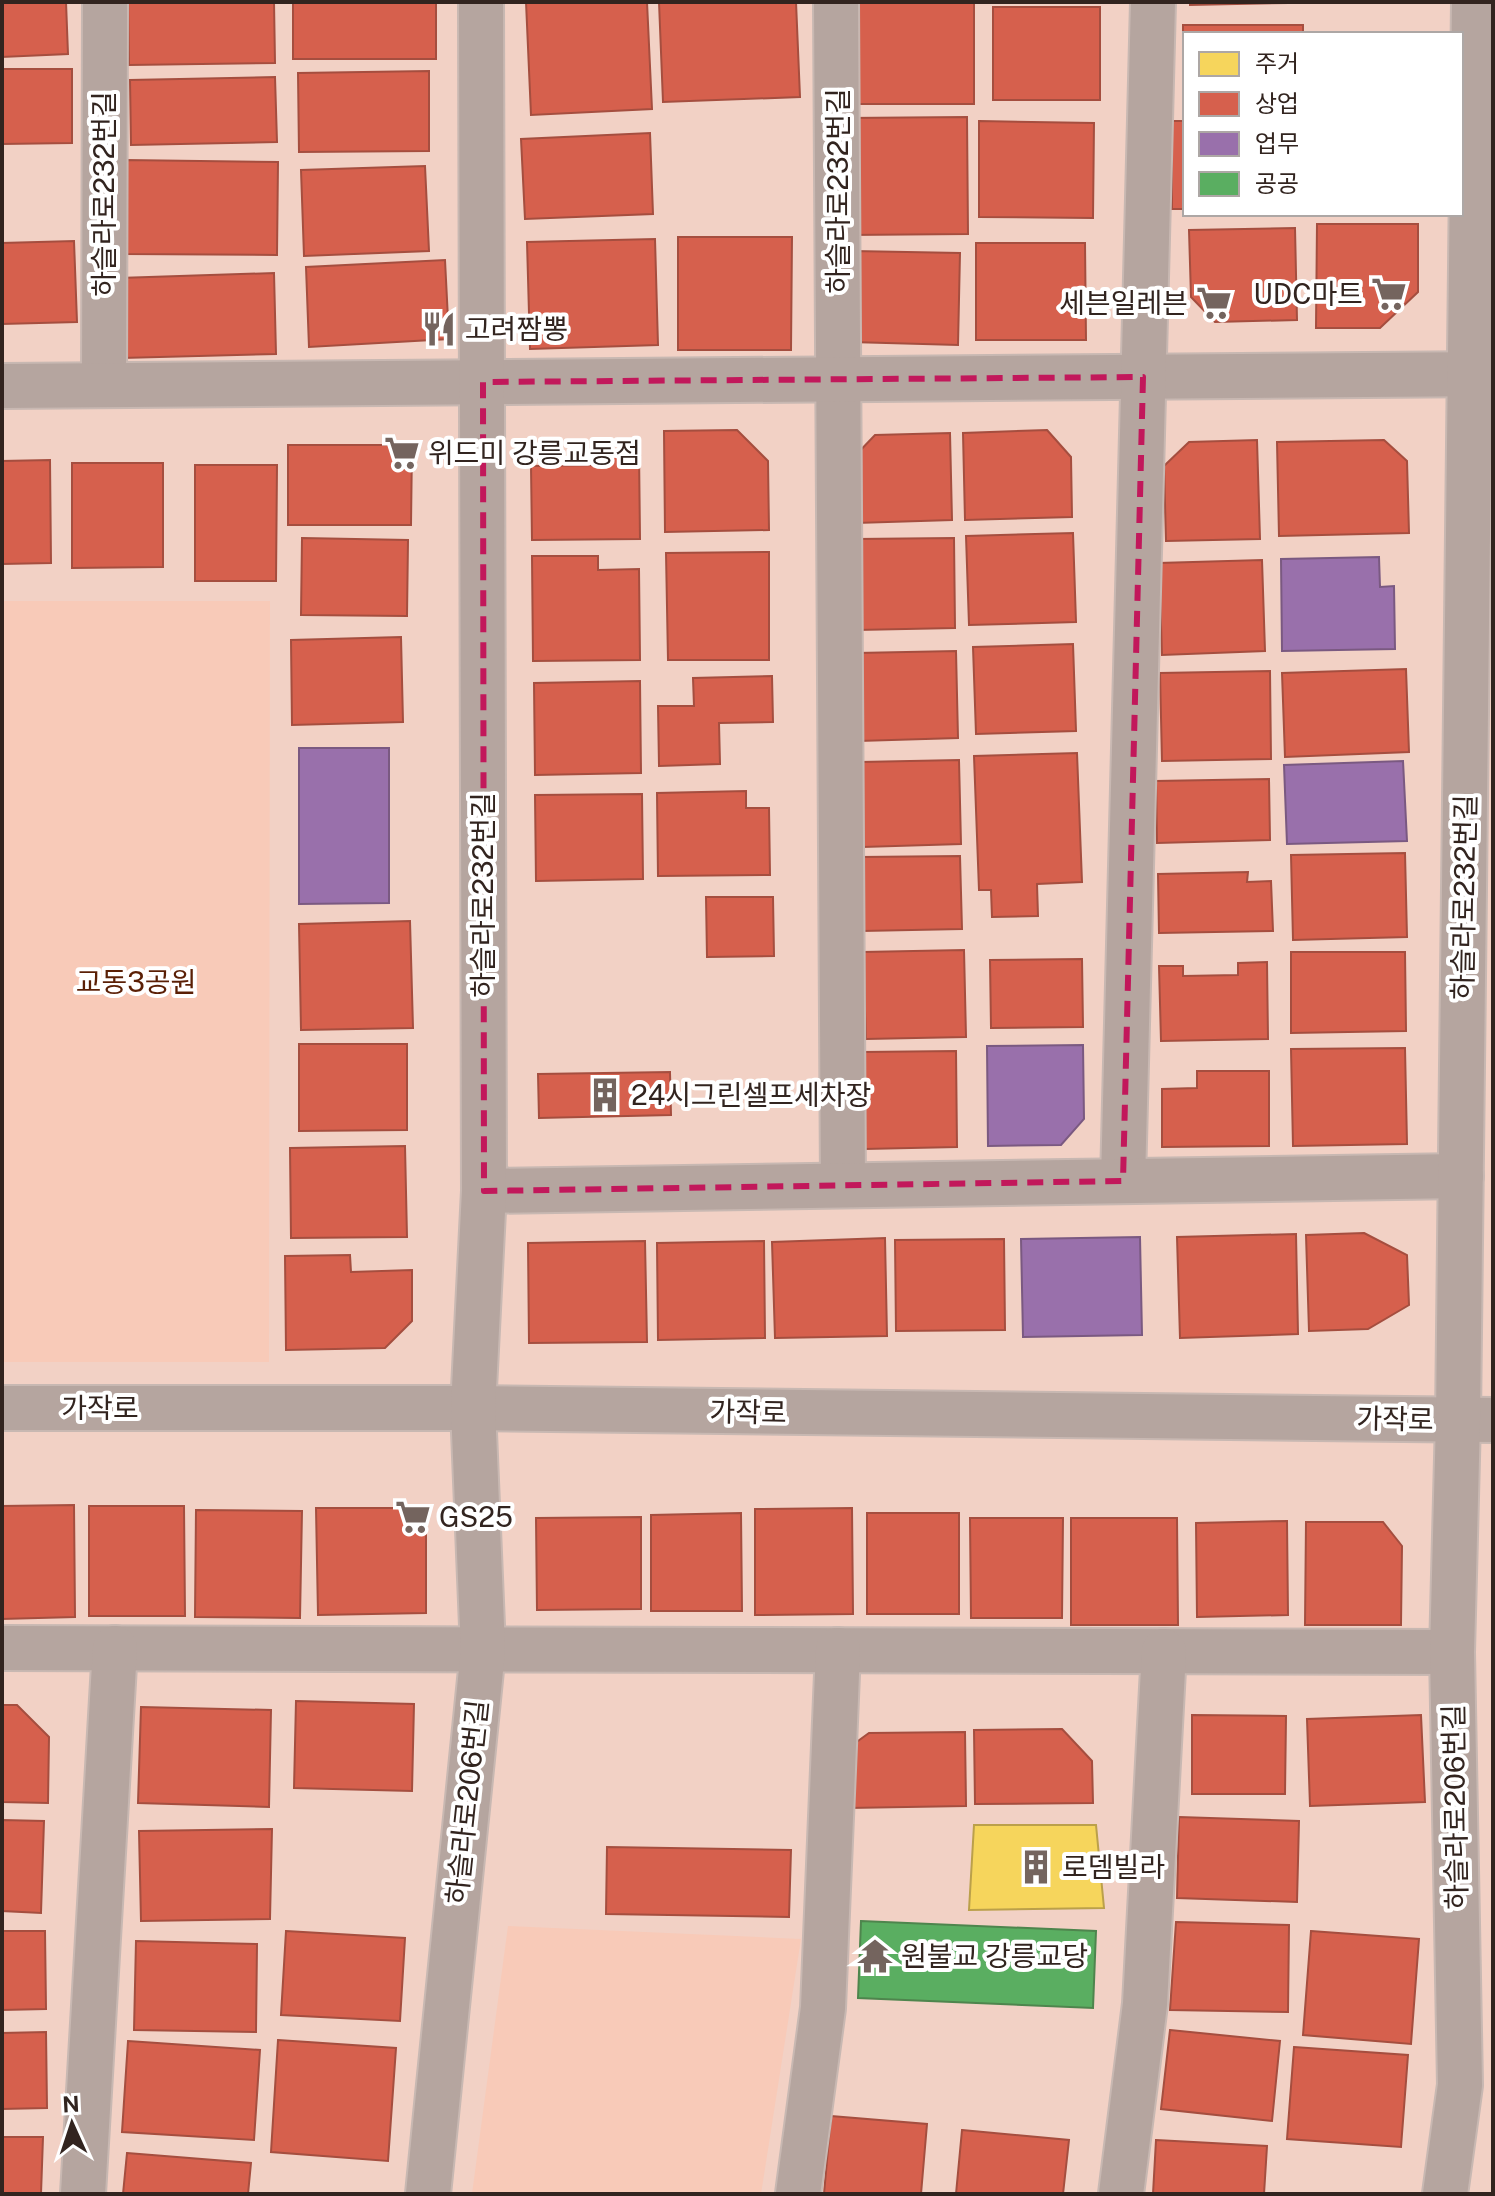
<svg xmlns="http://www.w3.org/2000/svg" width="1495" height="2196" font-family="'Public Sans','Noto Sans KR',sans-serif">
<style>
.built{fill:#f2d1c5;fill-rule:evenodd}
.green{fill:#f8cab8}
.homes{fill:#f6d55c;stroke:#bba04a;stroke-width:2}
.shops{fill:#d6604d;stroke:#a54e3f;stroke-width:2}
.offices{fill:#9970ab;stroke:#7a5981;stroke-width:2}
.public{fill:#5aae61;stroke:#4e854d;stroke-width:2}
.lines{fill:none;stroke-linecap:round;stroke-linejoin:round}
.minor-casing{stroke:#c8b8b2;stroke-width:48}
.minor{stroke:#b5a59f;stroke-width:44}
.marked{fill:none;stroke:#c2185b;stroke-width:6;stroke-dasharray:16 10;stroke-linejoin:round}
.labels{text-anchor:middle;stroke-width:8;stroke-linejoin:round;paint-order:stroke}
.street-label{font-size:28px;fill:#32241f;stroke:#fff}
.poi-label{font-size:28px;fill:#32241f;stroke:#fff;text-anchor:start}
.park-label{font-size:28px;fill:#5a1f05;stroke:#fff}
</style>
<rect width="100%" height="100%" fill="#f0dcd4"/>
<path class="built" d="M2,2H1493V2194H2ZM1185,34H1461V214H1185Z"/>
<g class="green">
<path d="M2,601H270L269,1362H2Z"/>
<path d="M508,1926L801,1939L761,2194H472Z"/>
</g>
<path class="homes" d="M974,1825H1096L1104,1908L969,1910Z"/>
<g class="shops">
<path d="M2,2H66L68,54L2,57Z"/>
<path d="M128,2H274L275,63L129,65Z"/>
<rect x="293" y="2" width="143" height="57"/>
<path d="M526,2H647L652,109L531,115Z"/>
<path d="M659,2H796L800,97L663,102Z"/>
<path d="M1190,2H1288V3L1190,5Z"/>
<rect x="856" y="3" width="118" height="101"/>
<rect x="993" y="7" width="107" height="93"/>
<path d="M1183,25H1303V34H1185V101H1183Z"/>
<path d="M1422,32V34H1326Z"/>
<path d="M2,69H72V143L2,144Z"/>
<path d="M429,71V151L299,152L298,73Z"/>
<path d="M275,77L277,142L131,145L130,80Z"/>
<path d="M967,117L968,234L847,235L846,118Z"/>
<path d="M979,121L1094,123L1093,218L979,217Z"/>
<rect x="1172" y="121" width="13" height="88"/>
<path d="M650,133L653,214L525,219L521,139Z"/>
<path d="M125,160L278,162L277,255L124,254Z"/>
<path d="M425,166L429,251L304,256L301,170Z"/>
<path d="M1317,224H1418V292L1380,328H1316Z"/>
<path d="M1295,228L1297,320L1215,322L1191,297L1189,230Z"/>
<path d="M678,237H792L791,350H678Z"/>
<path d="M655,239L658,345L530,349L527,242Z"/>
<path d="M74,241L77,322L2,324V243Z"/>
<path d="M976,243H1085L1086,340H976Z"/>
<path d="M853,251L960,253L958,345L851,342Z"/>
<path d="M445,260L449,339L309,347L306,267Z"/>
<path d="M274,273L276,354L122,358L119,278Z"/>
<path d="M737,430L768,461L769,530L665,532L664,431Z"/>
<path d="M1047,430L1071,457L1072,517L965,520L963,433Z"/>
<path d="M950,433L952,520L856,523L854,457L875,435Z"/>
<path d="M1257,440L1260,539L1166,541L1164,466L1189,442Z"/>
<path d="M1384,440L1407,461L1409,533L1279,536L1277,442Z"/>
<path d="M288,445H412L411,525H288Z"/>
<path d="M639,451L640,539L532,540L531,466L610,465V452Z"/>
<path d="M50,460L51,563L2,564V461Z"/>
<path d="M72,463H163V567L72,568Z"/>
<path d="M195,465H277L276,581H195Z"/>
<path d="M1073,533L1076,622L969,625L966,536Z"/>
<path d="M302,538L408,540L407,616L301,615Z"/>
<path d="M954,538L955,628L857,630L856,539Z"/>
<path d="M769,552V660H668L666,553Z"/>
<path d="M532,556H598V570L639,569L640,660L533,661Z"/>
<path d="M1262,560L1265,651L1162,655L1159,563Z"/>
<path d="M401,637L403,722L292,725L291,640Z"/>
<path d="M1073,644L1076,731L976,734L973,647Z"/>
<path d="M956,651L958,738L859,741L857,653Z"/>
<path d="M1406,669L1409,752L1285,757L1282,673Z"/>
<path d="M1270,671L1271,759L1162,761L1160,673Z"/>
<path d="M772,676L773,722L719,723L720,764L659,766L658,706H694L693,678Z"/>
<path d="M640,681L641,773L535,775L534,683Z"/>
<path d="M1077,753L1082,882L1037,884L1038,916L992,917L991,890H979L974,756Z"/>
<path d="M959,760L961,844L863,847L861,762Z"/>
<path d="M1269,779L1270,840L1157,843L1156,781Z"/>
<path d="M746,791V808H769L770,875L658,876L657,793Z"/>
<path d="M642,794L643,879L536,881L535,795Z"/>
<path d="M1405,853L1407,937L1293,940L1291,855Z"/>
<path d="M960,856L962,929L862,931L860,857Z"/>
<path d="M1248,872L1247,882L1271,881L1273,931L1159,933L1158,874Z"/>
<path d="M706,897H773L774,956L707,957Z"/>
<path d="M410,921L413,1028L301,1030L299,924Z"/>
<path d="M964,950L966,1037L866,1039L863,952Z"/>
<path d="M1291,952H1405L1406,1031L1291,1033Z"/>
<path d="M1082,959L1083,1027L991,1028L990,960Z"/>
<path d="M1267,962L1268,1039L1161,1041L1159,966H1183V976L1238,975V963Z"/>
<path d="M299,1044H407V1130L299,1131Z"/>
<path d="M1405,1048L1407,1144L1293,1146L1291,1049Z"/>
<path d="M956,1051L957,1147L865,1149L863,1052Z"/>
<path d="M1197,1071H1269V1146L1162,1147V1089L1197,1088Z"/>
<path d="M670,1072L671,1115L539,1118L538,1074Z"/>
<path d="M405,1146L407,1237L291,1238L290,1148Z"/>
<path d="M1364,1233L1407,1255L1409,1305L1368,1329L1309,1331L1306,1235Z"/>
<path d="M1296,1234L1298,1334L1180,1338L1177,1237Z"/>
<path d="M885,1238L887,1336L775,1338L772,1242Z"/>
<path d="M1004,1239L1005,1330L896,1331L895,1240Z"/>
<path d="M645,1241L647,1342L529,1343L528,1243Z"/>
<path d="M764,1241L765,1338L658,1340L657,1243Z"/>
<path d="M350,1255L351,1272L412,1270V1321L385,1348L286,1350L285,1256Z"/>
<path d="M74,1505L75,1617L2,1619V1506Z"/>
<path d="M89,1506H184L185,1616H89Z"/>
<path d="M316,1508H426V1613L318,1615Z"/>
<path d="M852,1508L853,1614L755,1615V1509Z"/>
<path d="M196,1510L302,1511L300,1618L195,1617Z"/>
<path d="M741,1513L742,1611H651V1515Z"/>
<rect x="867" y="1513" width="92" height="101"/>
<path d="M641,1517V1609L537,1610L536,1518Z"/>
<path d="M970,1518H1063L1062,1618H971Z"/>
<path d="M1071,1518H1177L1178,1625H1071Z"/>
<path d="M1287,1521L1288,1615L1197,1617L1196,1523Z"/>
<path d="M1306,1522H1383L1402,1546L1401,1625H1305Z"/>
<path d="M296,1701L414,1704L412,1791L294,1788Z"/>
<path d="M2,1705H17L49,1737L48,1803L2,1802Z"/>
<path d="M141,1707L271,1710L269,1807L138,1803Z"/>
<path d="M1192,1715L1286,1716L1285,1794H1192Z"/>
<path d="M1421,1715L1425,1802L1310,1806L1307,1719Z"/>
<path d="M1062,1729L1092,1761L1093,1803L975,1804L974,1730Z"/>
<path d="M965,1732L966,1806L848,1808L847,1749L869,1733Z"/>
<path d="M1179,1817L1299,1821L1297,1902L1177,1898Z"/>
<path d="M2,1820L44,1821L41,1913L2,1911Z"/>
<path d="M272,1829L270,1919L141,1921L139,1831Z"/>
<path d="M607,1847L791,1850L789,1917L606,1914Z"/>
<path d="M1176,1922L1289,1925L1288,2012L1170,2010Z"/>
<path d="M2,1931H45L46,2009L2,2010Z"/>
<path d="M286,1931L405,1938L400,2021L281,2015Z"/>
<path d="M1311,1931L1419,1939L1411,2044L1303,2035Z"/>
<path d="M136,1941L257,1944L256,2032L134,2030Z"/>
<path d="M1170,2030L1280,2041L1272,2121L1161,2109Z"/>
<path d="M46,2032L47,2108L2,2109V2033Z"/>
<path d="M278,2040L396,2048L388,2161L271,2152Z"/>
<path d="M128,2041L260,2050L254,2140L122,2132Z"/>
<path d="M1294,2047L1408,2055L1401,2147L1287,2139Z"/>
<path d="M831,2116L927,2124L921,2194H824Z"/>
<path d="M962,2130L1069,2140L1063,2194H956Z"/>
<path d="M2,2137H43L41,2194H2Z"/>
<path d="M1156,2140L1267,2146L1264,2194H1153Z"/>
<path d="M127,2153L251,2163L248,2194H123Z"/>
</g>
<g class="offices">
<path d="M1379,557L1380,587L1394,586L1395,649L1282,651L1281,559Z"/>
<path d="M299,748H389V903L299,904Z"/>
<path d="M1403,761L1407,841L1287,844L1284,765Z"/>
<path d="M1083,1045L1084,1119L1061,1145L988,1146L987,1046Z"/>
<path d="M1140,1237L1142,1335L1023,1337L1021,1239Z"/>
</g>
<path class="public" d="M861,1921L1096,1931L1093,2008L858,1998Z"/>
<g class="lines">
<g class="minor-casing">
<g id="minor">
<path d="M836,2L843,1185"/>
<path d="M104,385L105,2"/>
<path d="M2,386L1493,374"/>
<path d="M1123,1181L1153,2"/>
<path d="M484,1191L1461,1176"/>
<path d="M2,1408H473L1493,1420"/>
<path d="M2,1648L1452,1652"/>
<path d="M83,2194L115,1648"/>
<path d="M428,2194L483,1650L473,1408L484,1191L481,2"/>
<path d="M798,2194L823,2008L838,1650"/>
<path d="M1121,2194L1145,2004L1164,1651"/>
<path d="M1445,2194L1460,2085L1452,1652L1458,1420L1474,2"/>
</g>
</g>
<use href="#minor" class="minor"/>
</g>
<path class="marked" d="M1143,377L1123,1181L484,1191L483,382Z"/>
<defs>
<g id="supermarket-bare" transform="scale(2.76)"><path d="M-6-5.5h2.5l.6 2H6L4.5 2H-2.5L-4.4-4H-6ZM-1.5 3.2a1.3 1.3 0 1 0 .1 0ZM3 3.2a1.3 1.3 0 1 0 .1 0Z" fill="#74645e" stroke="#fff" stroke-width="2.5" paint-order="stroke"/></g>
<g id="restaurant-bare" transform="scale(2.76)"><path d="M-5-6h1v4h1v-4h1v4h1v-4h1v5L-1.5 .5V6h-2V.5L-5-1ZM5-6V6H3V1.5H1.5Q1.5-4 5-6Z" fill="#74645e" stroke="#fff" stroke-width="2.5" paint-order="stroke"/></g>
<g id="building-bare" transform="scale(2.76)"><path d="M-4-6H4V6H1V3H-1V6H-4ZM-2.5-4.3h1.7v1.8h-1.7ZM.8-4.3h1.7v1.8H.8ZM-2.5-1h1.7V.8h-1.7ZM.8-1h1.7V.8H.8Z" fill="#74645e" stroke="#fff" stroke-width="2.5" paint-order="stroke"/></g>
<g id="temple-bare" transform="scale(2.76)"><path d="M0-6L5-2H3V0L6.5 2.5H4V6H1.5V3h-3V6H-4V2.5H-6.5L-3 0V-2H-5Z" fill="#74645e" stroke="#fff" stroke-width="2.5" paint-order="stroke"/></g>
</defs>
<g fill-rule="evenodd">
<use href="#supermarket-bare" x="1389" y="294"/>
<use href="#supermarket-bare" x="1214" y="303"/>
<use href="#restaurant-bare" x="439" y="329"/>
<use href="#supermarket-bare" x="402" y="453"/>
<use href="#building-bare" x="605" y="1095"/>
<use href="#supermarket-bare" x="413" y="1517"/>
<use href="#building-bare" x="1036" y="1867"/>
<use href="#temple-bare" x="875" y="1956"/>
</g>
<g class="labels">
<g class="street-label">
<text transform="translate(838 191) rotate(-90)" y="10">하슬라로232번길</text>
<text transform="translate(104 194) rotate(-90)" y="10">하슬라로232번길</text>
<text transform="translate(483 895) rotate(-90)" y="10">하슬라로232번길</text>
<text transform="translate(1464 897) rotate(-89)" y="10">하슬라로232번길</text>
<text x="100" y="1418">가작로</text>
<text transform="translate(748 1412) rotate(1)" y="10">가작로</text>
<text transform="translate(1395 1419) rotate(1)" y="10">가작로</text>
<text transform="translate(467 1802) rotate(-84)" y="10">하슬라로206번길</text>
<text transform="translate(1455 1807) rotate(-91)" y="10">하슬라로206번길</text>
</g>
<g class="poi-label">
<text x="1363" y="304" text-anchor="end">UDC마트</text>
<text x="1188" y="313" text-anchor="end">세븐일레븐</text>
<text x="465" y="339">고려짬뽕</text>
<text x="428" y="463">위드미 강릉교동점</text>
<text x="631" y="1105">24시그린셀프세차장</text>
<text x="439" y="1527">GS25</text>
<text x="1062" y="1877">로뎀빌라</text>
<text x="901" y="1966">원불교 강릉교당</text>
</g>
<g class="park-label">
<text x="136" y="992">교동3공원</text>
</g>
</g>
<rect width="1495" height="2196" fill="none" stroke="#32241f" stroke-width="8"/>
<rect x="1183" y="32" width="280" height="184" fill="#ffffff" stroke="#ada7a5" stroke-width="2"/>
<rect x="1199" y="52" width="40" height="24" fill="#f6d55c" stroke="#ada7a5" stroke-width="2"/>
<text x="1255" y="72" font-size="24" fill="#32241f">주거</text>
<rect x="1199" y="92" width="40" height="24" fill="#d6604d" stroke="#ada7a5" stroke-width="2"/>
<text x="1255" y="112" font-size="24" fill="#32241f">상업</text>
<rect x="1199" y="132" width="40" height="24" fill="#9970ab" stroke="#ada7a5" stroke-width="2"/>
<text x="1255" y="152" font-size="24" fill="#32241f">업무</text>
<rect x="1199" y="172" width="40" height="24" fill="#5aae61" stroke="#ada7a5" stroke-width="2"/>
<text x="1255" y="192" font-size="24" fill="#32241f">공공</text>
<g transform="translate(72 2124) rotate(357)" stroke="#ffffff" stroke-width="6" paint-order="stroke">
<path d="M0-6L14 30L0 20L-14 30Z" fill="#32241f"/>
<text y="-12" font-size="22" font-weight="bold" text-anchor="middle" fill="#32241f">N</text>
</g>
</svg>
